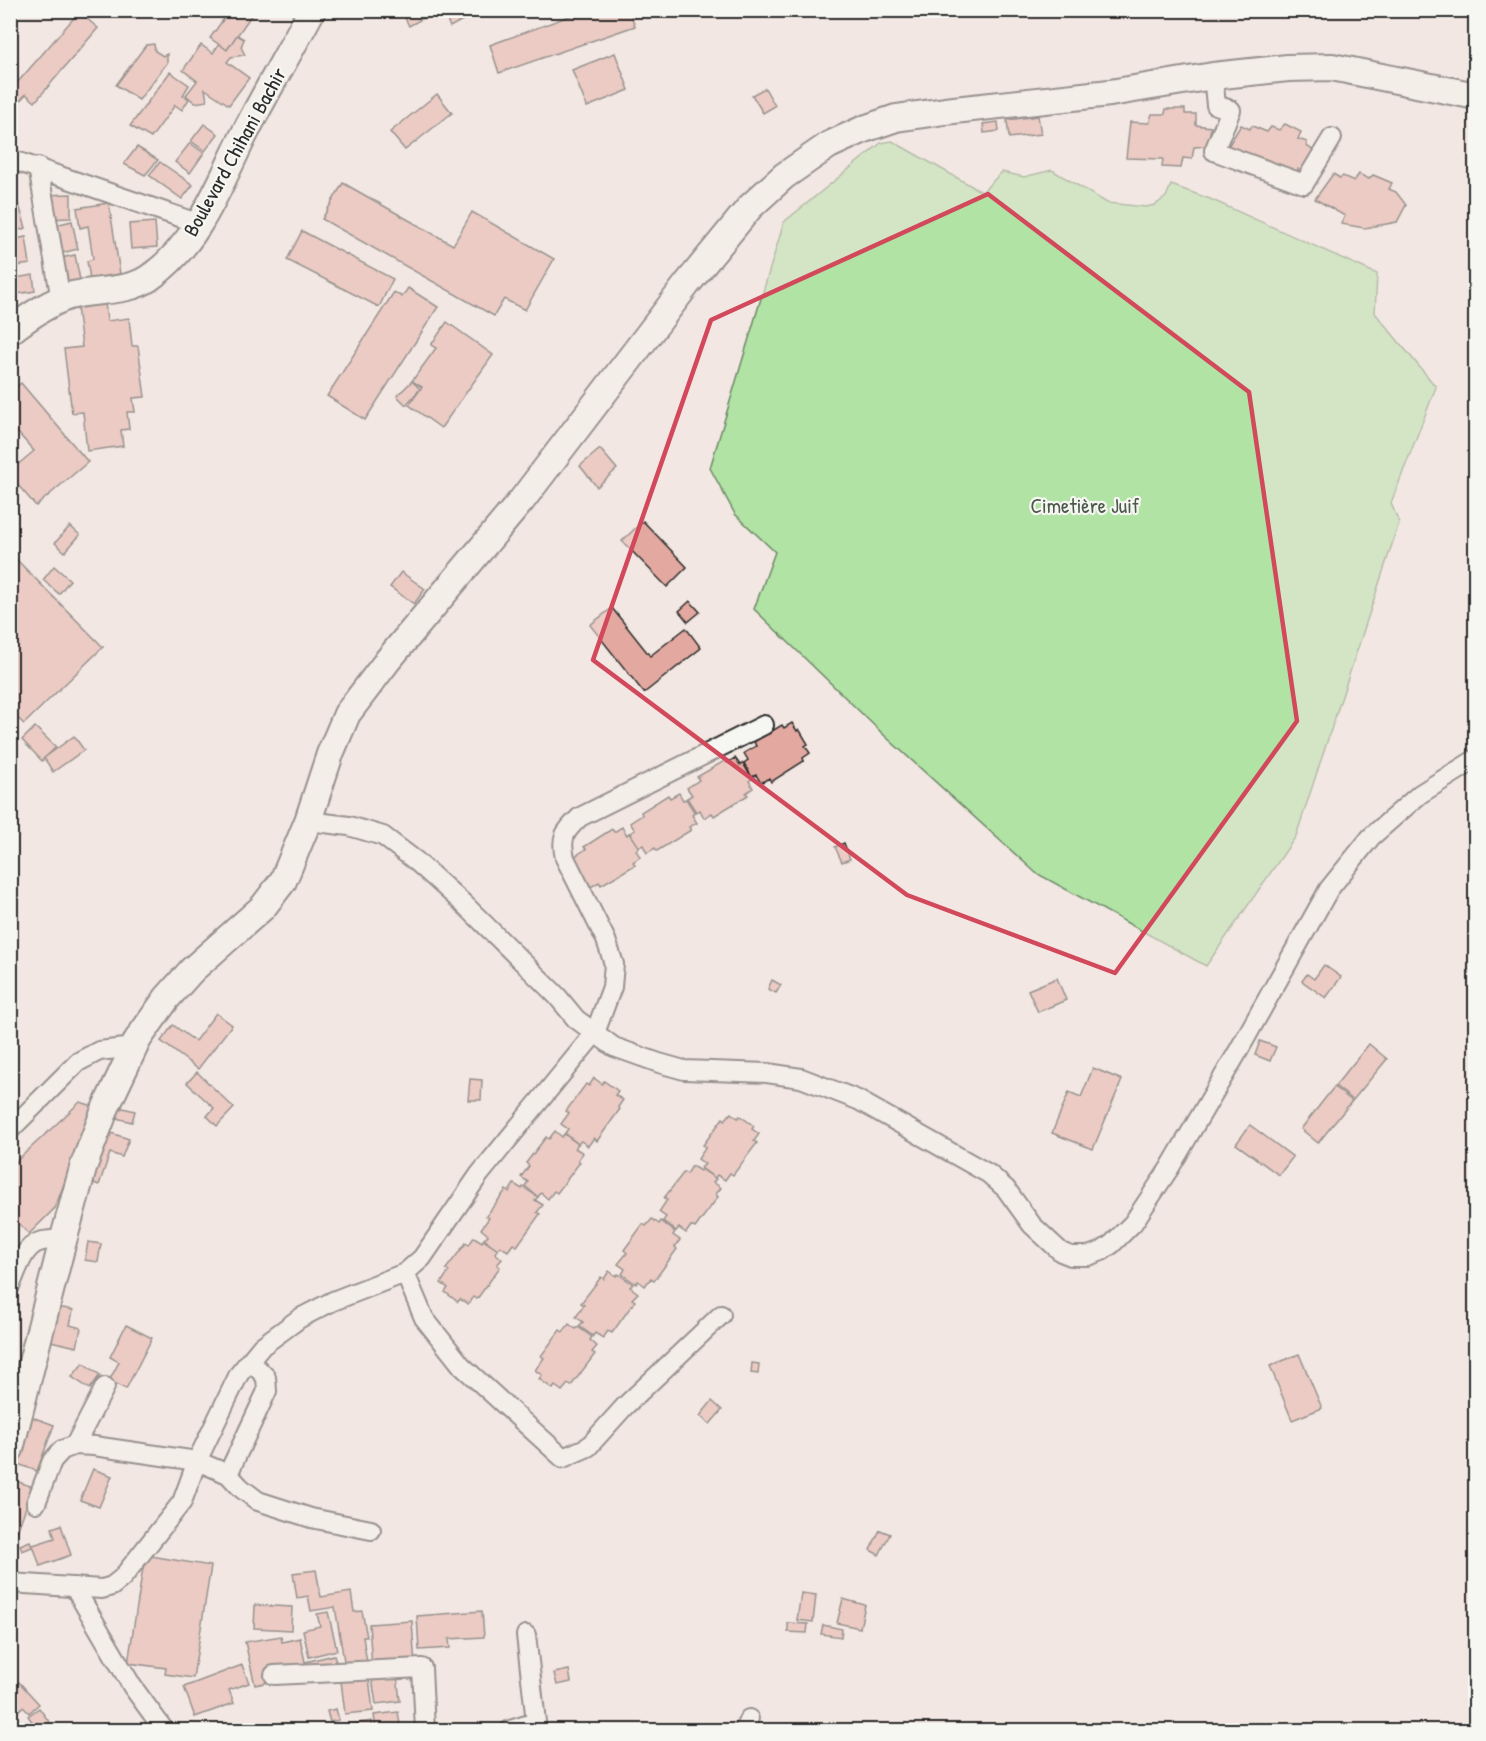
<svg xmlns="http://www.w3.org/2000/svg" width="1486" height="1741" font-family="'Patrick Hand',sans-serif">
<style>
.green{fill:#b0e3a4;stroke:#6e8768;stroke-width:1.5}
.building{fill:#e3a9a0;stroke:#2b2b2b;stroke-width:1.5}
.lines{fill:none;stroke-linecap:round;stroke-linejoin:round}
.minor-casing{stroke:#2b2b2b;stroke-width:22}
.secondary-casing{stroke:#2b2b2b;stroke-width:30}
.minor{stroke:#f6f6f2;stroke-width:18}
.secondary{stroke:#f6f6f2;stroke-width:26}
.marked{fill:none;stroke:#d1495b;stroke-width:4.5;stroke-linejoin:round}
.labels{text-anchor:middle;stroke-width:4.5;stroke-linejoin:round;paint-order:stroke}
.street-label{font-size:21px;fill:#2b2b2b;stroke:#f6f6f2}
.park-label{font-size:21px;fill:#4c5949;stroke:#f6f6f2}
</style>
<rect width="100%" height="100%" fill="#f2e7e2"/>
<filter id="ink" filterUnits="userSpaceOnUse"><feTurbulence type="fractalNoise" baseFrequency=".0167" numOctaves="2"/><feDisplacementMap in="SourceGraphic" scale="12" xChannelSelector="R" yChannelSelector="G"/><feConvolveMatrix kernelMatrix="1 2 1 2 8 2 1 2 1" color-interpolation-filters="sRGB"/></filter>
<g filter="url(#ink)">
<path class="green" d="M892,141L982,192L1002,172L1024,177L1052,170L1107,203L1146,207L1155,205L1166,197L1171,185L1210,199L1377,274L1375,313L1436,387L1391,503L1399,523L1296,836L1206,966L1036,873L886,737L754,609L775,552L735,514L710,468L784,222L881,143Z"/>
<g class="building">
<path d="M230,10H255L227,50L210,38Z"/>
<path d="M401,10H438L409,26Z"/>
<path d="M444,10H467L470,16L450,27L443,11Z"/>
<path d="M586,10H629L635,26L499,73L490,45Z"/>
<path d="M79,12L98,28L35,102L26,94L10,112V91Z"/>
<path d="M237,35L244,39L241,47L245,55L231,57L227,62L249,78L229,105L205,89L207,101L195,103L186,95L197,81L183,70L201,45L213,53L219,44L227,50Z"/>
<path d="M154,44L155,51L163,56L167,54V63L139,100L116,85L146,45Z"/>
<path d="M615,53L629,90L587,107L572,70Z"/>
<path d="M170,72L189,85L183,95L189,99L182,110L175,105L151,138L130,126Z"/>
<path d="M765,88L775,106L763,113L752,95Z"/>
<path d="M437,94L452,113L405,150L390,132Z"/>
<path d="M1166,109H1185V114H1196V125L1211,127L1208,146L1194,147L1192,159L1183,158L1181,168L1162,167L1163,159L1126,158L1130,122L1149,123L1152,114H1165Z"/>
<path d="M1038,116L1041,134L1009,138L1007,120Z"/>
<path d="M998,122L999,131L984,133L983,124Z"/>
<path d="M204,124L218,134L205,151L191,141Z"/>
<path d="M1285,124L1301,132L1298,139L1307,142V146L1318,154L1303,174L1298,169L1296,173L1291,169L1283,182L1225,151L1241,125L1250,129L1252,126L1267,132L1271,127L1279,130Z"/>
<path d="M190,143L204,153L190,173L175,162Z"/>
<path d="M137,147L158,160L145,175L124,164Z"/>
<path d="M160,162L193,185L182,199L149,175Z"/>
<path d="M1333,174L1340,178L1343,176L1354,181L1359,174L1369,179L1373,175L1392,183L1389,189L1396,192L1406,205L1397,222L1365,228L1341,224L1345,216L1315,199Z"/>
<path d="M343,183L453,245L472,212L554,259L525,310L504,299L494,316L322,219Z"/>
<path d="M71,194V218L45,219L44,195Z"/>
<path d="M109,203L120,274L90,279L87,261L93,259L88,226L80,228L77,208Z"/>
<path d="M19,205L26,228L10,233V207Z"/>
<path d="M72,221L78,249L53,255L47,227Z"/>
<path d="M155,222L157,247L131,249L129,224Z"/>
<path d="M302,231L393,279L379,307L287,260Z"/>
<path d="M26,237L30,264L10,267V240Z"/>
<path d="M75,255L80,280L56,284L52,260Z"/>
<path d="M33,275L35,291L10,295V279Z"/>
<path d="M408,288L438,307L365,420L327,396L394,292L402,297Z"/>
<path d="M105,303L107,321L129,318L132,346H138L145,397L133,398L135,412H127L129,429L121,430L123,446L87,451L83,412L72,413L64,349L82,347L77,307Z"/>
<path d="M447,322L493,355L441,428L409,405L422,387L412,381L436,348L431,345Z"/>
<path d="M412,381L420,389L406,405L397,396Z"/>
<path d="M21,383L88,462L36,506L10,476V471L34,451L10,424V392Z"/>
<path d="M600,449L617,469L597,487L580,466Z"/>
<path d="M643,521L687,567L667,587L622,541Z"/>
<path d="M70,526L80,535L65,552L55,543Z"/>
<path d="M10,553L103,647L24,724L10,711Z"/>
<path d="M54,566L70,580L59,594L43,580Z"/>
<path d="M401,572L425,589L414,604L390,587Z"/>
<path d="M690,601L700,612L688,622L679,611Z"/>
<path d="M612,608L650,656L686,628L701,648L644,693L590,625Z"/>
<path d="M792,723L797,731L799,729L808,744L805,746L810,753L803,758L804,761L771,782L769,778L761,783L756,775L752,777L744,763L748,760L744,753L756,746L754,742L782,725L784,728Z"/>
<path d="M35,727L56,747L42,761L22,740Z"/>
<path d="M74,736L84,750L53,772L44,758Z"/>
<path d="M735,758L740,765L743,763L752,779L749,781L753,788L746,793L748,795L714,816L712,813L704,818L700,810L696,812L687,798L692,795L687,788L699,780L697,777L726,760L727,763Z"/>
<path d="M679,793L683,800L686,799L695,813L692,815L697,823L689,827L691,830L657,851L655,848L647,853L643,845L639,847L630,833L635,830L630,823L642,815L641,812L668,795L670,798Z"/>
<path d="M622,827L627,835L629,833L639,848L636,850L640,857L633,862L635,865L601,885L599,882L591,887L586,880L583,882L574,867L579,864L574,857L586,849L584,847L612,829L614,832Z"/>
<path d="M844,843L850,859L842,862L835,847Z"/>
<path d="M1324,965L1341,977L1326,998L1302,981L1307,974L1314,979Z"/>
<path d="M1057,978L1066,1000L1038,1012L1028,990Z"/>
<path d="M772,980L781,985L776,993L768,989Z"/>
<path d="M216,1013L232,1025L198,1069L161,1041L173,1025L195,1041Z"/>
<path d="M1260,1041L1276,1047L1270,1061L1255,1055Z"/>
<path d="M1369,1044L1387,1059L1353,1100L1335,1086Z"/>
<path d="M1093,1068L1122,1080L1093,1149L1052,1133L1069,1092L1081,1097Z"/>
<path d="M197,1072L234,1108L217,1126L207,1116L214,1108L187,1083Z"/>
<path d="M594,1078L602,1084L604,1081L618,1091L615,1095L623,1100L618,1107L620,1109L597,1141L594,1138L588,1146L581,1141L578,1144L565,1133L568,1129L561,1124L569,1113L566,1111L586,1084L589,1086Z"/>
<path d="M470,1079L482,1080L481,1100H468Z"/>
<path d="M1334,1087L1352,1101L1318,1143L1301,1129Z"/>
<path d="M80,1102L93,1106L55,1208L29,1234L10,1215V1167Z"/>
<path d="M115,1106L135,1111L132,1122L112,1117Z"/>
<path d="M731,1113L738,1118L740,1116L754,1126L752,1129L759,1134L754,1141L757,1143L733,1175L730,1173L725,1180L717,1175L715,1178L701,1168L705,1164L698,1159L706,1147L703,1145L723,1118L725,1120Z"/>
<path d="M1250,1125L1293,1157L1279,1175L1236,1144Z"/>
<path d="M105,1131L129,1139L122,1157L110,1153L99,1185L88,1181Z"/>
<path d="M555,1131L562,1137L564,1134L578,1144L575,1148L583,1153L578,1160L580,1162L557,1193L554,1191L548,1199L541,1193L538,1197L525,1186L528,1182L521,1177L529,1166L526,1163L546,1137L549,1139Z"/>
<path d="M692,1166L700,1171L701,1169L716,1179L713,1182L721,1188L716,1194L718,1197L695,1228L691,1226L686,1233L679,1228L676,1231L663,1221L666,1217L659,1212L667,1200L664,1198L684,1172L687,1174Z"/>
<path d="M514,1184L522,1189L523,1187L538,1197L535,1200L543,1205L537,1212L540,1214L517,1246L513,1244L508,1251L500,1246L498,1249L484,1239L488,1235L481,1229L489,1218L486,1216L506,1190L509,1192Z"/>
<path d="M652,1219L659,1224L661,1221L675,1232L673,1235L680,1240L675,1247L677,1249L654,1281L651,1278L645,1286L638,1281L636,1284L622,1274L625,1269L618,1264L627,1253L624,1250L643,1224L646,1226Z"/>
<path d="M474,1237L482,1242L483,1240L498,1250L495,1253L502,1259L497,1265L500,1267L477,1299L473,1297L468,1304L460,1299L458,1302L445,1292L448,1288L441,1283L449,1271L446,1269L466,1243L469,1245Z"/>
<path d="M88,1242L101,1244L98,1262L85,1260Z"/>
<path d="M609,1271L616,1276L618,1274L633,1284L630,1287L638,1293L632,1299L635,1301L612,1333L608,1331L603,1338L595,1333L593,1336L579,1326L583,1322L576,1317L584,1305L581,1303L601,1277L604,1279Z"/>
<path d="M58,1307L73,1310L70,1325L81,1328L77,1347L50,1341Z"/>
<path d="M569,1324L576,1329L578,1327L592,1337L590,1340L597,1346L592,1352L595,1354L571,1386L568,1384L562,1391L555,1386L553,1389L539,1379L542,1375L535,1370L544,1358L541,1356L560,1330L563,1332Z"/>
<path d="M126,1325L152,1338L126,1389L109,1381L119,1362L110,1357Z"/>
<path d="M1299,1354L1322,1408L1292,1420L1270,1366Z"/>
<path d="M83,1363L100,1375L90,1389L72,1377Z"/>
<path d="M752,1363L759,1364L758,1374L751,1373Z"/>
<path d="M712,1401L722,1410L710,1424L700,1416Z"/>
<path d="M32,1417L54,1425L37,1471L15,1463Z"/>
<path d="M93,1469L112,1476L99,1507L80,1500Z"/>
<path d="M10,1479L33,1487L15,1538L10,1537Z"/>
<path d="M61,1525L71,1555L40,1566L33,1545L55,1538L52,1528Z"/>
<path d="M880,1530L890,1534L879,1555L870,1550Z"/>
<path d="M30,1541L32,1547L22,1551L20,1545Z"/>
<path d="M145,1555L211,1566L193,1678L165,1674L166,1668L128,1663Z"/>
<path d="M316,1570L321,1597L351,1592L354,1612L362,1611L367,1637H363L368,1669L346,1673L335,1607L311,1611L308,1596L297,1598L293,1573Z"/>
<path d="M801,1593L816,1595L813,1622L797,1620Z"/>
<path d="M843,1599L865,1605L860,1628L837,1623Z"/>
<path d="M255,1605L292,1607L291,1630L254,1628Z"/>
<path d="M482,1611L484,1637L449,1639L450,1648L419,1650L417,1616Z"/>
<path d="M328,1612L337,1650L309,1657L303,1630L320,1626L317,1614Z"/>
<path d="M412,1621L415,1666L397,1667V1660H384L385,1666L372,1667L369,1624Z"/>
<path d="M788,1623L808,1624L807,1633L788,1632Z"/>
<path d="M823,1625L842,1629L841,1637L821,1634Z"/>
<path d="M281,1636L282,1642L300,1638L305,1662L334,1655L337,1665L323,1670L255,1685L245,1642Z"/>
<path d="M242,1665L249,1683L229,1690L234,1703L195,1717L184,1687Z"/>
<path d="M569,1670L571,1682L557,1685L554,1673Z"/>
<path d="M397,1675L400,1701L376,1704L372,1678Z"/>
<path d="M369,1678L373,1711L345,1714L341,1681Z"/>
<path d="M19,1682L39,1704L29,1713L23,1707L14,1714L10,1710V1690Z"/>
<path d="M39,1708L50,1723L38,1730L28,1716Z"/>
<path d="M336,1709L339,1720L330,1722L327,1711Z"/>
<path d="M398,1712L401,1730H376L374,1715Z"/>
<path d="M372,1721L373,1730H352L351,1724Z"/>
</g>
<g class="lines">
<g class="minor-casing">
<g id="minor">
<path d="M1213,76L1216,105L1231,110L1214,151L1304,184L1332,138"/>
<path d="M10,159L200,224"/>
<path d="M38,167L61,300"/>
<path d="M308,821L349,826L383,836L416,861L465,905L557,996L576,1019L614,1047L659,1063L684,1070L767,1073L801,1078L858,1100L989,1174L1006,1189L1032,1225L1061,1252L1071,1256H1088L1102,1251L1112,1244L1133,1223L1169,1169L1236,1055L1329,889L1371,837L1420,794L1476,759"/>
<path d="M10,1130L78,1062L99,1051L134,1047"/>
<path d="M405,1273L424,1318L462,1366L563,1458L588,1447L625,1406L721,1315"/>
<path d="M10,1286C17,1272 22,1248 39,1242C46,1240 56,1240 63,1239"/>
<path d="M75,1445L105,1387"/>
<path d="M228,1474L267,1391L266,1377L250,1361"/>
<path d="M36,1503L52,1461L62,1450L75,1445L94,1446L197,1461L228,1474L241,1488L258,1501L311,1518L371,1530"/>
<path d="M10,1583L102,1589L112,1586L122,1578L182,1502L197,1461L239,1374L262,1346L300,1318L333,1301L405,1273L422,1258L479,1175L595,1033L612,987L614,964L606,940L565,858C560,837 565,831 580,817L764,725"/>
<path d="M74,1587L132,1686L164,1730"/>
<path d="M274,1675L422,1668L425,1730"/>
<path d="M510,1730L536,1722L526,1635"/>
<path d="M744,1730L749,1719"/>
</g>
</g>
<g class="secondary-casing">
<g id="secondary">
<path d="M10,331C28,317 48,303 69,296C94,289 127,293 149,278C199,244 220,182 246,131C267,90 290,51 312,10"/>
<path d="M10,1449L60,1252L84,1165L106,1107L138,1039L167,998L192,970L263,907L283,881L308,821L330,754L347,714L388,660L522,500L687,284L750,207L784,176L829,145L864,129L896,118L945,111L1110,93L1213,76L1288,68L1332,67L1476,96"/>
</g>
</g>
<use href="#minor" class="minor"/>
<use href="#secondary" class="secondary"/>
</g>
</g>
<path d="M0 0H1486V1741H0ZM988,194L1249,392L1297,721L1115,973L907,895L593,660L711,320Z" fill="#f2e7e2" fill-opacity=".55" fill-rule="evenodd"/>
<path class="marked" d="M988,194L1249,392L1297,721L1115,973L907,895L593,660L711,320Z"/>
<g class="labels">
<g class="street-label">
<text transform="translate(235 152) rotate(-61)" y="7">Boulevard Chihani Bachir</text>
</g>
<g class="park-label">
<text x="1085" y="513">Cimetière Juif</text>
</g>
</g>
<rect width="1486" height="1741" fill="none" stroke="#f6f6f2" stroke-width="36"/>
<rect x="18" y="18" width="1450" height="1705" fill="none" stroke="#2b2b2b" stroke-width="2" filter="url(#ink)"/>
</svg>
